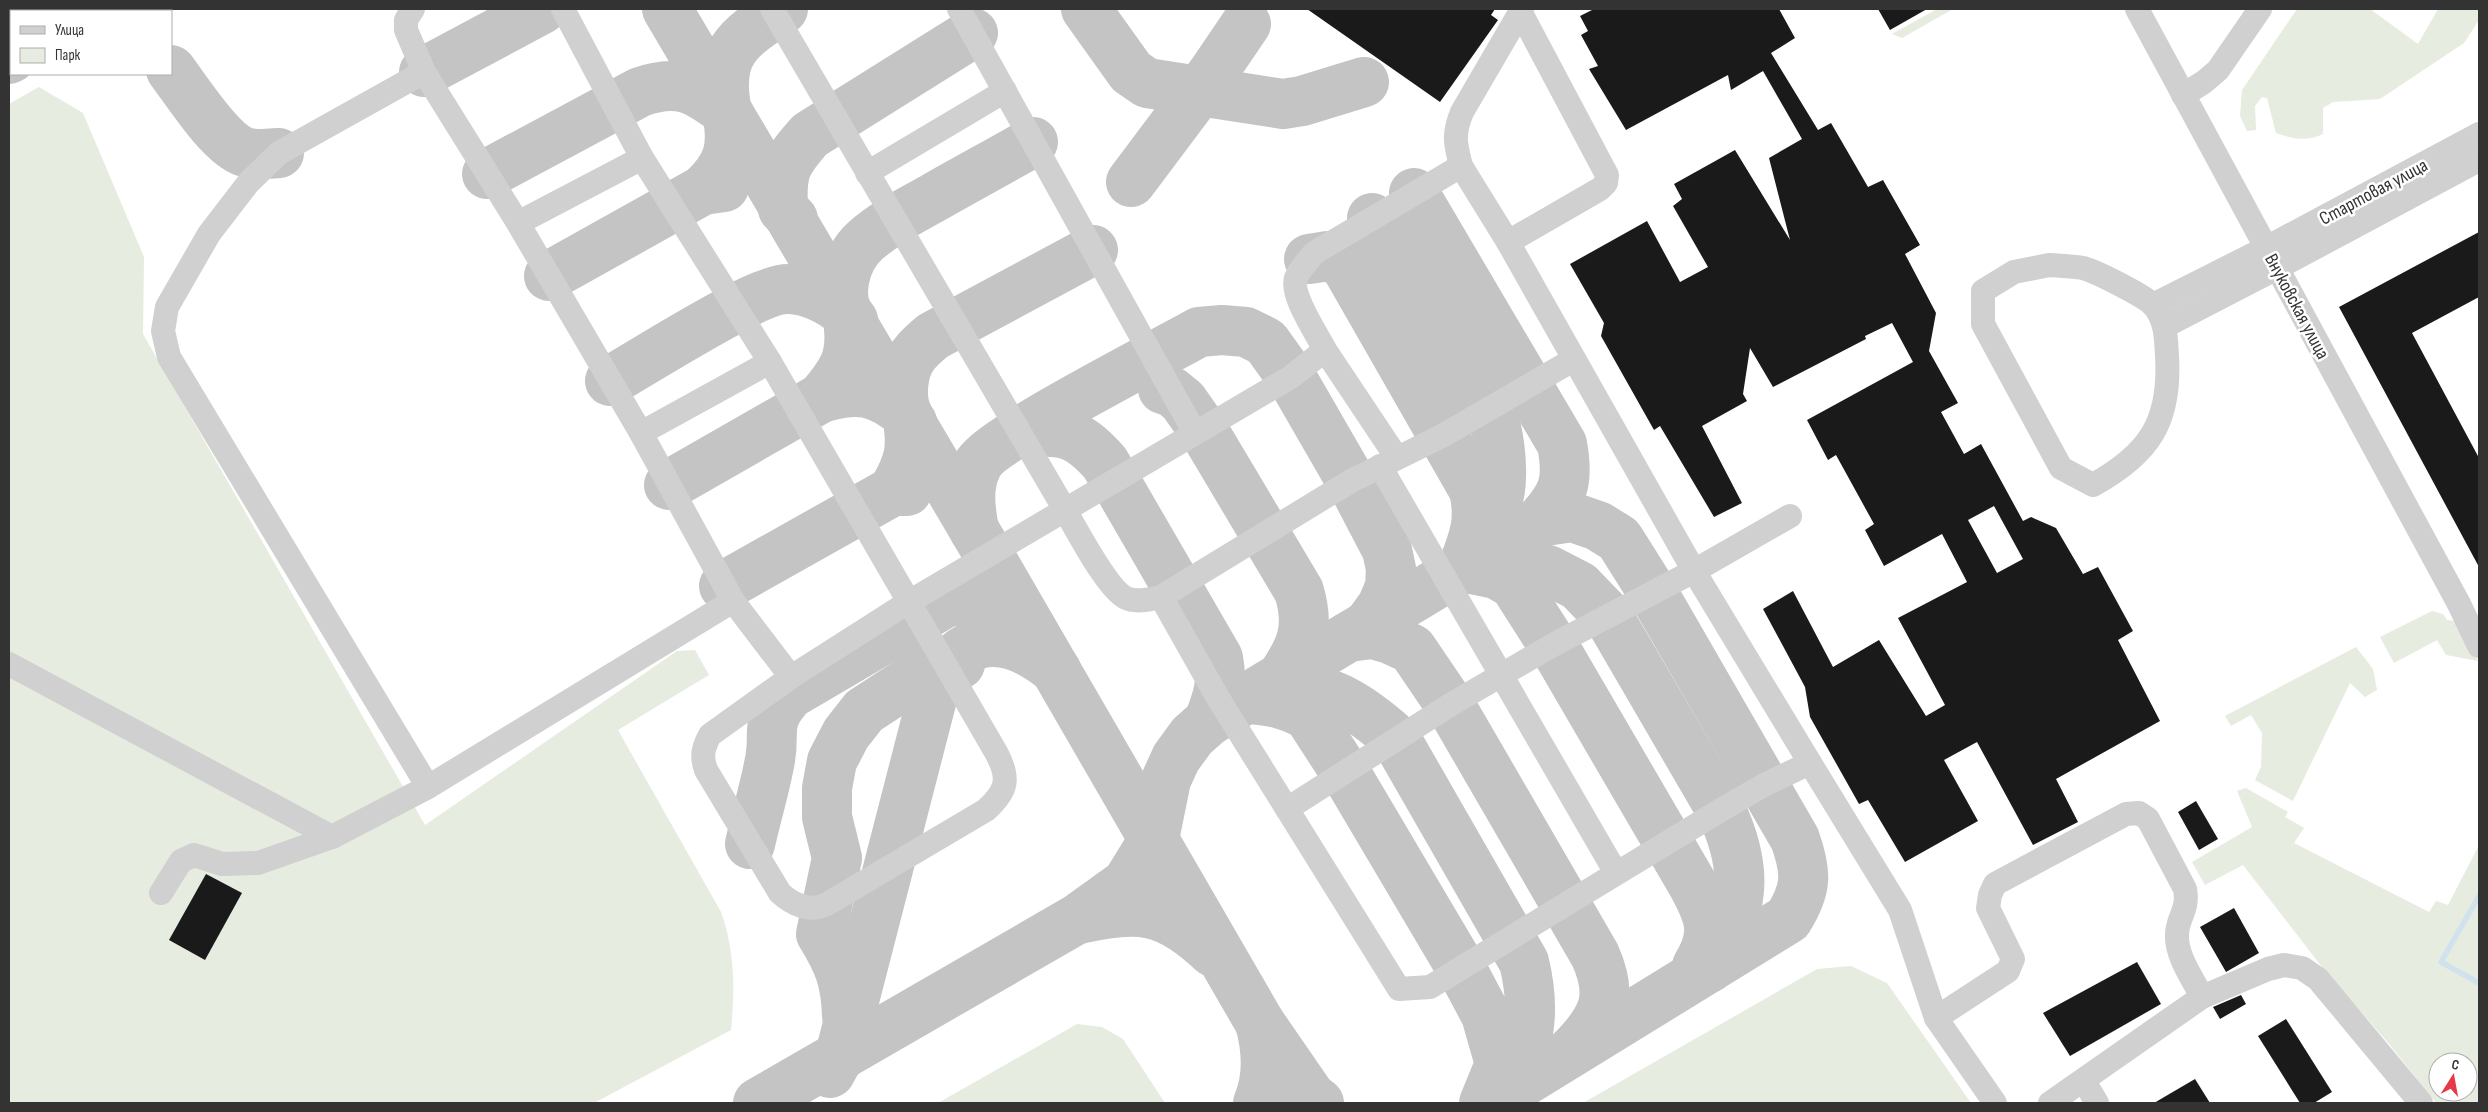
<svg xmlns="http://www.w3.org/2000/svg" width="2488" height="1112" font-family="'Sofia Sans Condensed',sans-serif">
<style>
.green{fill:#e6ecdf;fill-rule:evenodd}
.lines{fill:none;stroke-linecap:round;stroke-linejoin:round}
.stream{stroke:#cfe2ee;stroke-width:5.5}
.taxiway{stroke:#c4c4c4;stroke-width:50}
.building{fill:#1a1a1a;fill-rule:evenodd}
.minor{stroke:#d0d0d0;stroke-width:24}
.labels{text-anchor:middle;stroke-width:5;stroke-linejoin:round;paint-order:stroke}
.street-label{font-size:19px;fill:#333;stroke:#fff}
</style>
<rect width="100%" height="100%" fill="#fff"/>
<g class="green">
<path d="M1937,9H1953L1902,38L1892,34Z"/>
<path d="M2297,9H2370L2418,44L2438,9H2479V20L2464,43L2380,99L2333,102L2323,108V134C2306,142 2293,139 2276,133L2267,98L2262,97L2255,106L2256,130L2247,131L2240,116L2242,90Z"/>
<path d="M39,87L83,113L144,257L143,334L425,825L677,651L695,650L709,675L618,730L721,912C735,951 735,989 731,1030L594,1103H9V104Z"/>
<path d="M2432,611L2443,614L2447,620L2456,621L2478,661L2446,655L2437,640L2394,663L2380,637Z"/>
<path d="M2356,647L2373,669L2377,690L2365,697L2350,683L2293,801L2255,780L2261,767L2262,733L2251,715L2231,726L2225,716Z"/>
<path d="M2246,788L2288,812L2285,817L2304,828L2294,843L2429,912L2436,901L2448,905L2479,845V1103H2436L2390,1045L2322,967L2243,865L2205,885L2192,862L2252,827L2237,791ZM2438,1062H2468V1092H2438Z"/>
<path d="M1851,966L1887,983L1971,1103H1583L1817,969Z"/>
<path d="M1077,1024L1102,1027L1123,1039L1165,1103H938Z"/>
</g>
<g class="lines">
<path class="stream" d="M2479,896L2441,962L2479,983"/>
<g class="taxiway">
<path d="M115,9L125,11"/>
<path d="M667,9L989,555L1260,1023L1311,1097L1319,1103"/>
<path d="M1086,9L1131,72L1147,83L1283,104L1302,101L1364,82"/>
<path d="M9,59L11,58"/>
<path d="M171,70C187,91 220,144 245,152C256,155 268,154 279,153"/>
<path d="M424,72L542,9"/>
<path d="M730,116L727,112C715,54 737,38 783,9"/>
<path d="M487,174L640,92C679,78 696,89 727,112C734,147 729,166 703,190"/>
<path d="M1131,182L1212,74L1246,24"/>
<path d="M1414,193L1562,444C1569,481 1564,495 1539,522"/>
<path d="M793,219L783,209C781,171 785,163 810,135L973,33"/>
<path d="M1309,259L1328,256L1344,263L1474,490C1481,521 1474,538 1463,567C1499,516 1509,489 1496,427L1372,218"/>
<path d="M549,276L703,190L724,187"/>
<path d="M853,320C834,299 845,259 865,241C885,223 910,211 933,198C966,179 1000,161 1033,142"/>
<path d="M610,381C642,363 759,287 789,289C812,290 830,300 847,314C854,353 847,368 821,398"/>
<path d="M1163,389L1172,392L1183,401L1202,428L1299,591C1310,628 1302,647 1281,678"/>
<path d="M912,422C898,404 901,369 916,352C921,346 927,341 933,336L1093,250"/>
<path d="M1019,432C1061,430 1076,430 1105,463L1218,658C1223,684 1218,697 1209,721"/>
<path d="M669,485L821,398C858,387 877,390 907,415C913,448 910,462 893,491"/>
<path d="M974,530C970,508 967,486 977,466C989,440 1164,352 1199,332L1222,330L1246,332L1266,342L1291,377L1351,481L1387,550L1391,569L1390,587L1382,606L1369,624"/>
<path d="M1477,558L1519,562L1548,570L1579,586L1608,616L1721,810C1750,872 1744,910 1709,968"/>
<path d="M1467,568L1496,574L1514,584L1553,645L1693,885C1710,916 1717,934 1697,966"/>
<path d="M724,586L893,491H907"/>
<path d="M1348,637L1373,634L1390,639L1412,649L1450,705L1595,955C1614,997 1604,1018 1573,1050"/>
<path d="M750,844C756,817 764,791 769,765C777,731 762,725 790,694L945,603C967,598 990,596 1010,608C1018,613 1025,623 1032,630"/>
<path d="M1079,919C1139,905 1167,908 1213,952"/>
<path d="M847,1016C846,981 839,963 821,934L837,858L827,817V788L832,761L846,734L864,711L930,668L960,664"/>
<path d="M830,1073L840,1055L936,683C967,627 1012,634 1056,670"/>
<path d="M758,1103L1077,919L1127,883L1154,839L1166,780L1176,758L1192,736L1209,721L1539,522L1572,517L1598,526L1619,539L1653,593L1795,839C1807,873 1807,889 1788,919L1489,1103"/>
<path d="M1258,1103C1269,1077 1267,1049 1260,1023"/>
<path d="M1484,1103L1500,1064L1486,1015L1461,968L1345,772L1308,715C1288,704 1270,700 1247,699C1255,696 1264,692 1273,690C1319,677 1364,710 1396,739L1524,962C1532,995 1534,1034 1516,1065C1510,1076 1500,1085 1492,1095"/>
</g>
</g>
<g class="building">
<path d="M1307,9H1495L1491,15L1498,20L1440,102Z"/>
<path d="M1594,9H1779L1795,38L1771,53L1818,130L1831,123L1868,187L1883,180L1920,245L1905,254L1936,313L1929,351L1958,403L1941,412L1964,454L1981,444L2023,521L2031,517L2056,528L2083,574L2098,567L2133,631L2118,640L2160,721L2056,779L2078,822L2033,845L1977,742L1944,760L1978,821L1905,862L1868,800L1859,804L1810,717L1805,687L1763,609L1793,591L1833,667L1879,640L1926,716L1945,705L1898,618L1967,582L1942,534L1884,566L1865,530L1874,524L1836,455L1828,460L1807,420L1913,362L1892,323L1865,336L1866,339L1773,387L1750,348L1743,394L1747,401L1702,426L1742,503L1714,517L1660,426L1654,430L1601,336L1604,323L1570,264L1647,221L1680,282L1708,267L1673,206L1682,199L1674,184L1735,150L1790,240L1769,158L1802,139L1763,71L1731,90L1728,75L1626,130L1589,69L1598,66L1581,35L1588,31L1580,16ZM1994,506L2023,559L1997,573L1968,520Z"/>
<path d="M1878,9H1927L1890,30Z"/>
<path d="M2479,232V297L2412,333L2479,458V567L2339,307Z"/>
<path d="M2196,801L2218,839L2199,850L2178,812Z"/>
<path d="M206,874L242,893L205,960L169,940Z"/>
<path d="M2234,908L2259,953L2226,972L2200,927Z"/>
<path d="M2137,962L2161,1004L2070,1056L2043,1013Z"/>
<path d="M2241,995L2246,1004L2220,1019L2213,1007Z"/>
<path d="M2286,1019L2332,1092L2314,1103H2300L2258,1036Z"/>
<path d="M2195,1079L2210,1103H2154Z"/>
</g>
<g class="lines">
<g class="minor">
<path d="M413,9L406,20V30L424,72L518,223L641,433L733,601L791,677L907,603L1291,377L1325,350C1317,334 1290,295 1296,278C1300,268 1308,261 1314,253L1461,166L1508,242L1694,571L1810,763"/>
<path d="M563,9L642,158L770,362L997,754C1010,779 1007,791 986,810L827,904C810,913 792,904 780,893L706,770C701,756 703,748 710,735L791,677"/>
<path d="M772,9L1065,510C1077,530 1107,589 1126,598C1136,603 1151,599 1161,597L1218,698L1399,989L1430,987L1721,810L1764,785L1810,763L1900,910L1936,1018L1995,1103"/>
<path d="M959,9L1195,433"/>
<path d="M2137,9L2459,604L2479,646"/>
<path d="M424,72L279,153L249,182L209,234L167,307L163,331L169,357L428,787"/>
<path d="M2183,95L2204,82L2218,70L2260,9"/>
<path d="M1461,166C1455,143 1453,134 1462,112L1522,9"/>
<path d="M867,173L1005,91"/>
<path d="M518,223L642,158"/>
<path d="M1508,242L1600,189L1606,183L1607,175L1520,11"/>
<path d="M2049,265C2061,266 2072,266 2083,268C2095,271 2147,297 2154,306C2166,321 2166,337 2167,356C2171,422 2149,454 2093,485L2061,468L1983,324V291L2014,272Z"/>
<path d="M2153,305L2266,248L2479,134"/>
<path d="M2165,326L2277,268L2479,160"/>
<path d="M1325,350L1397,458"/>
<path d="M641,433L770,362"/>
<path d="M1380,466L1616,873"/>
<path d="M1161,597L1351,481L1442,436L1573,360"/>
<path d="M9,664L332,837"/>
<path d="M1287,809L1450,705L1553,645L1694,571L1790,516"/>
<path d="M161,893L181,861L194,855L222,864L258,863L332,837L428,787L733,601"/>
<path d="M1936,1018L2008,971L2013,959L1988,908L1990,895L1995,884L2126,814L2139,813L2148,819L2185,889C2189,911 2177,917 2177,935C2176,956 2193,979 2202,997"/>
<path d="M2084,1081L2097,1103"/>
<path d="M2050,1103L2202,997L2268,969L2284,965L2302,968L2318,979L2421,1103"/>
</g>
</g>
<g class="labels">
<g class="street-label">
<text transform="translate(2373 191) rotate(-28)" y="7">Стартовая улица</text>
<text transform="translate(2298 306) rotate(62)" y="7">Внуковская улица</text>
</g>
</g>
<rect width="2488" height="1112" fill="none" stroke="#333333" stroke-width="20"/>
<rect x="10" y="10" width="162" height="65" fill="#ffffff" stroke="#adadad"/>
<rect x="20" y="26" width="25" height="8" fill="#d0d0d0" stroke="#adadad"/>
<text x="55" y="35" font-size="15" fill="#333333">Улица</text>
<rect x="20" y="48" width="25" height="15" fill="#e6ecdf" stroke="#adadad"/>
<text x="55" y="60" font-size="15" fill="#333333">Парк</text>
<g transform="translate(2453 1077) rotate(11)"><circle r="24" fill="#ffffff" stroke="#adadad"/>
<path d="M0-4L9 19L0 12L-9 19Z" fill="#e63946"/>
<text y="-8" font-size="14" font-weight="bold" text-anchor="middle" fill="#333333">С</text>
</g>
</svg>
